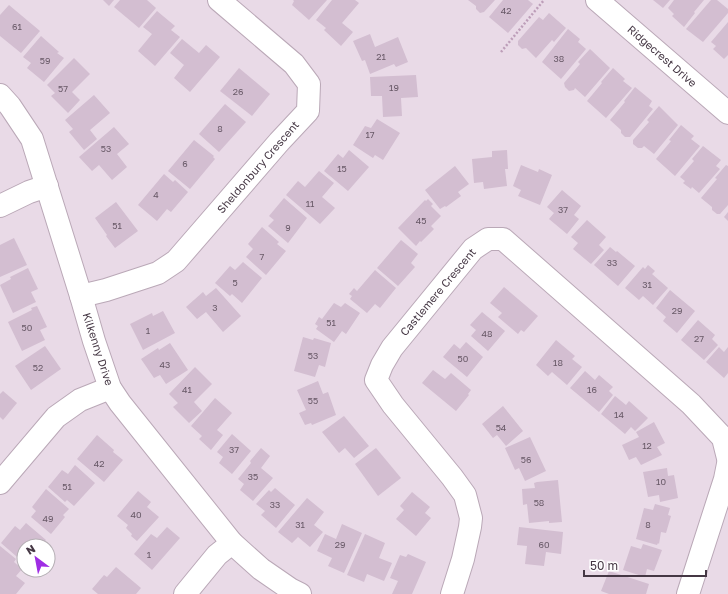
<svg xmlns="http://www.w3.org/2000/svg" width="728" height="594" font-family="'Golos Text',sans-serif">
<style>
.residential{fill:#e9dae7;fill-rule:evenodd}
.building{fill:#d3bed1}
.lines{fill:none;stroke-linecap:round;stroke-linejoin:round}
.minor-casing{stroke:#baa8b7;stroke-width:24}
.path{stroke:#bd9eb9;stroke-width:2.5;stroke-dasharray:2 2;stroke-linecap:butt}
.minor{stroke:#fff;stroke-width:22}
.labels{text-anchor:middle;stroke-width:3;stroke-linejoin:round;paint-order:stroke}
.number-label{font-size:9px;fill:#685967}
.street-label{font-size:11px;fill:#453744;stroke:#fff}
</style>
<rect width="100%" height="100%" fill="#f2e8f0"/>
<path class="residential" d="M0,0H728V594H0ZM24,546H48V570H24Z"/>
<g class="building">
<path d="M103,0H114L109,6Z"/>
<path d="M120,0H147L156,8L139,28L114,7Z"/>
<path d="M293,0H327L309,20L292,5L294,1Z"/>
<path d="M332,0H355L359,3L342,23L353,32L341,46L324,30L326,28L316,20Z"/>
<path d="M468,0H495L484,12L480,13L476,9V6Z"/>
<path d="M503,0H528L533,4L508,33L489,17Z"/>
<path d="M653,0H670L663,8Z"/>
<path d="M674,0H704L694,12L695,13L684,27L672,16L674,14L668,8Z"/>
<path d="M711,0H717L728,9V13L703,42L686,29Z"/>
<path d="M9,5L40,31L21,53L0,36V15Z"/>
<path d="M157,11L175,26L171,30L180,37L155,66L138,51L152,34L143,27Z"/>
<path d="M549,13L566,28L554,42L552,40L536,58L526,48L522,49L518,45V41L539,17L543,20Z"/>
<path d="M728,22V55L724,59L713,49L716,46L711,42Z"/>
<path d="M568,29L580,39L578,42L586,49L561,79L542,62Z"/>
<path d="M370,34L375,47L398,37L408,62L396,67L394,64L370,74L365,60L362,61L353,41Z"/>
<path d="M41,36L59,52L57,53L64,58L44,82L27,68L31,63L23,57Z"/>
<path d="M182,39L199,53L206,45L220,57L190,92L174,78L184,65L170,53Z"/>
<path d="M590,49L610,68L585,97L575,88L574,90L569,91L565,87L564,83L580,64L578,62Z"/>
<path d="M74,58L90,74L72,92L80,100L68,113L51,96L55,93L47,85Z"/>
<path d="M239,68L270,94L252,116L220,91Z"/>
<path d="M613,68L625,79L623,81L632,88L606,118L587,101L602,83L601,82Z"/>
<path d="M416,75L418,97L401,98L402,116L383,117L382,96H371L370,77Z"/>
<path d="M635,87L652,101L649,106L653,109L630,137H625L621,133V130L610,120L625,102L624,101Z"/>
<path d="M94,95L110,113L90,130L97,139L84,150L69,132L73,129L65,120Z"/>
<path d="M225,104L246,122L219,152L199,134Z"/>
<path d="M659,106L678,125L654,154L644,146L642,148H638L633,144V140L649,122L647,120Z"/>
<path d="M377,119L400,133L383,160L375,155L373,158L353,145L365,126L371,128Z"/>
<path d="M681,125L694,136L691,139L700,146L675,176L656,159L671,141L669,140Z"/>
<path d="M114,127L129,144L117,154L127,167L112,180L99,165L92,171L79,157Z"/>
<path d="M194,140L214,156L213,157L215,159L190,189L168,171Z"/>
<path d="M703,146L721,160L716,166L720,169L699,193L692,187L691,189L683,183L685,181L680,177L694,161L692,159Z"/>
<path d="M349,150L369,167L348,191L324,171L338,154L343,158Z"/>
<path d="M507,150L508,169H505L507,186L484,189L483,182L474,183L472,159L492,157V151Z"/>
<path d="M521,165L538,172L539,169L552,175L540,205L518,196L521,190L513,186Z"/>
<path d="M726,165L728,166V205L720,214H717L712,210V207L701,198L717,179L715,178Z"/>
<path d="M455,166L469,184L458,192L461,196L446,207L445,206L440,209L425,190Z"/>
<path d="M319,171L334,183L322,197L335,208L320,224L286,195L298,181L305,187Z"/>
<path d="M164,174L173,182L175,180L188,192L171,212L167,209L157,221L138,205Z"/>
<path d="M562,190L581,206L574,215L579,219L567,234L549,219L554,213L547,207Z"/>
<path d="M284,198L307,218L288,243L268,226L274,220L269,216Z"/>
<path d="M428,199L433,204L431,206L441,216L431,226L434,229L421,242L420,241L416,246L398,228L425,200L426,201Z"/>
<path d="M116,202L138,231L115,248L106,236L107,235L95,218Z"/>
<path d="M728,212V221L724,217Z"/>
<path d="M587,220L606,237L599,245L604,250L591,264L573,249L578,243L571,237Z"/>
<path d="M262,227L279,242L277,244L286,251L266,275L246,257L253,249L248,244Z"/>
<path d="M14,238L27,265L0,277V245Z"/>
<path d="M401,240L418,254L411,263L415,267L398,286L377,268Z"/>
<path d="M610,247L616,252L617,251L635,266L618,286L594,265Z"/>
<path d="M243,262L262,278L242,303L232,294L230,296L215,283L230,266L235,270Z"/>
<path d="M648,265L655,271L652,274L668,288L653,305L643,296L639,300L625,288L643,267L645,269Z"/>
<path d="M28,268L38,289L31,292L36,302L13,313L0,285L11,279L10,277Z"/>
<path d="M375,270L396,288L380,308L375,304L367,313L350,299L352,296L349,294L354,288L357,291Z"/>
<path d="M504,287L538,316L524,332L521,330L518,334L498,317L502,313L490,303Z"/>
<path d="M216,288L241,316L223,332L206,312L197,319L186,307L203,292L206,296Z"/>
<path d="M670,290L695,311L677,333L663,321L666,317L656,308Z"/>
<path d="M334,303L341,307L345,303L360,313L346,334L342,331L334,342L316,329L318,326L315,324L319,317L322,319Z"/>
<path d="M37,306L47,327L40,330L45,340L22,351L8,322L32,310L31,308Z"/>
<path d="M163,311L175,333L143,350L130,324L152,313L153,316Z"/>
<path d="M482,312L505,331L488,351L471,336L476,330L470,325Z"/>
<path d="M698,320L715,335L712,339L718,345L704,360L681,340Z"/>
<path d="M303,337L313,340L314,338L331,343L325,367L319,365L315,377L294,371Z"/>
<path d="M556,340L575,356L572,359L582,367L567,385L552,372L548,376L536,365Z"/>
<path d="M466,342L483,357L467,377L443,357L454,344L460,349Z"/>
<path d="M170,343L188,370L166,384L160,375L154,378L141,359L158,348L159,350Z"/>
<path d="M45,346L61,369L31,390L15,366Z"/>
<path d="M719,347L724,352L728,347V373L724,378L706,362Z"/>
<path d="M195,367L212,384L194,402L202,411L189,423L173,407L178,403L169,394Z"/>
<path d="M433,370L445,379L451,373L471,390L468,394L469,395L456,411L422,383Z"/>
<path d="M585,371L595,380L599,375L613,387L609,391L613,395L599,412L570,388Z"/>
<path d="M318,381L323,394L328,392L336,415L312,425L311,423L305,425L299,413L306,410L297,390Z"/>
<path d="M3,391L17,403L3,420L0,417V394Z"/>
<path d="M615,396L626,405L629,401L648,418L635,431L631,427L625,434L601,414Z"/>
<path d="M215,398L232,413L217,430L223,435L211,450L199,439L202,436L191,426Z"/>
<path d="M503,406L523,431L506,446L497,435L493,438L482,424Z"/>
<path d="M344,416L369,446L354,458L345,448L339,453L322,432Z"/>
<path d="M654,422L665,443L657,447L662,455L641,465L636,457L629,460L622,445L639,437L636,432Z"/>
<path d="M232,434L251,451L232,474L219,463L223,457L217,452Z"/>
<path d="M97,435L114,450L113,452L123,460L104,482L77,459Z"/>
<path d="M530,437L546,471L525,481L519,468L515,470L505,448Z"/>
<path d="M261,448L270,456L261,468L273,478L253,501L240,490L244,484L238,479L251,463L250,461Z"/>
<path d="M376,448L401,478L378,496L355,464Z"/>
<path d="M75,465L95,483L74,506L67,500L65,502L48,487L62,470L68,474Z"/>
<path d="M667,468L668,476L674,475L678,498L660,502L659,495L648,497L643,472Z"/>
<path d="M558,480L562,522L549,523V521L529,523L527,504L523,505L522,489L535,488L534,483L537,482Z"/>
<path d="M275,488L295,505L276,528L261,515L265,511L256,504L269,490L271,492Z"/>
<path d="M46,489L69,509L63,515L65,517L51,534L31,517L36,511L32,507Z"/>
<path d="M138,491L151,502L147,507L159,517L137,541L131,536L132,534L126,528L128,525L117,516Z"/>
<path d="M412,492L430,507L425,513L431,518L416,536L396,519L404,510L400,506Z"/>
<path d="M307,498L324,512L314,525L323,532L310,547L298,537L292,543L278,532Z"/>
<path d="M655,504L670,508L668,515L671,516L666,533L661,532L659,544L658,543L657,545L636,539L644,508L653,510Z"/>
<path d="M26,523L46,540L41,546H24V563L1,543L15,526L20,530Z"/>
<path d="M342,524L362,533L344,573L328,566L332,558L317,551L325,534L336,539Z"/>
<path d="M167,527L180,538L152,570L134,554L151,534L157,538Z"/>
<path d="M519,527L563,532L561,554L546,552L544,566L525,564L527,546L517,545Z"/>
<path d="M365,534L385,543L379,558L392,563L384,581L367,574L364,582L347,575Z"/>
<path d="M643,544L662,550L654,571L647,569L645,577L623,570L631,546L641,549Z"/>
<path d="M0,546L16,559L14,562L22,569L16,576L25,583L16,594H0Z"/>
<path d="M408,554L426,562L412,594H392L398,581L390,578L400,555L406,557Z"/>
<path d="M116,567L141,588L136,594H98L92,589L104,575L107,577Z"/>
<path d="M609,571L649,584L646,594H609L601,591Z"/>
</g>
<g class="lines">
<g class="minor-casing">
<g id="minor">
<path d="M597,0L728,113"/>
<path d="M0,95L10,106L32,139L81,296L94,341L110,388L120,403L232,543L261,569L290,589L300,594"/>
<path d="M0,206L29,192L47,186"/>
<path d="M81,296L106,290L158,273L176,261L279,142L308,111L309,84L294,64L219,0"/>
<path d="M0,483L56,417L80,400L110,388"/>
<path d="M185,594L217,555L232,543"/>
<path d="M452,594L463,559L470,527L471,518L465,495L452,477L393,405L376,380L382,365L392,348L473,249L488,239H503L691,404L723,438L728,458"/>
<path d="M688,594L725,479L728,464"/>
</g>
</g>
<path class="path" d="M501,52L544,0"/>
<use href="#minor" class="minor"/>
</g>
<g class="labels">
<g class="number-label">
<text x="506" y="14">42</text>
<text x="17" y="30">61</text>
<text x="381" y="60">21</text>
<text x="559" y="62">38</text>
<text x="45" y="64">59</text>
<text x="394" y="91">19</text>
<text x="63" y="92">57</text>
<text x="238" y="95">26</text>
<text x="220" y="132">8</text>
<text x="370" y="138">17</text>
<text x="106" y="152">53</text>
<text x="185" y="167">6</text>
<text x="342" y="172">15</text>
<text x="156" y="198">4</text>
<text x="310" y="207">11</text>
<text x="563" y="213">37</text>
<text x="421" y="224">45</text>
<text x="117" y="229">51</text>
<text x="288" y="231">9</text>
<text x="262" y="260">7</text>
<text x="612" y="266">33</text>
<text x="235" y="286">5</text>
<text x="647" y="288">31</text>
<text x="215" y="311">3</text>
<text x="677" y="314">29</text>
<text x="331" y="326">51</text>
<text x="27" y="331">50</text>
<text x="148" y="334">1</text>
<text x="487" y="337">48</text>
<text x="699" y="342">27</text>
<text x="313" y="359">53</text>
<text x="463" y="362">50</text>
<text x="558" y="366">18</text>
<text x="165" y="368">43</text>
<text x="38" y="371">52</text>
<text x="187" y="393">41</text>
<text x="592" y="393">16</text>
<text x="313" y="404">55</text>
<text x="619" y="418">14</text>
<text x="501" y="431">54</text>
<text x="647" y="449">12</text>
<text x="234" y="453">37</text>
<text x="526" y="463">56</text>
<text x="99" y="467">42</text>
<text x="253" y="480">35</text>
<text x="661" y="485">10</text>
<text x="67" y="490">51</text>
<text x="539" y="506">58</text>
<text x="275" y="508">33</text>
<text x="136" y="518">40</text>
<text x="48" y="522">49</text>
<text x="300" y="528">31</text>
<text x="648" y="528">8</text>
<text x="340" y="548">29</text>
<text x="544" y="548">60</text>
<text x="149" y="558">1</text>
</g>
<g class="street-label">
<text transform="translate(662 56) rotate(41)" y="4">Ridgecrest Drive</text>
<text transform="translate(258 167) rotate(-49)" y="4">Sheldonbury Crescent</text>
<text transform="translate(438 292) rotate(-50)" y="4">Castlemere Crescent</text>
<text transform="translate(98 349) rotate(72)" y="4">Kilkenny Drive</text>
</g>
</g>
<g transform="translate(36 558) rotate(328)"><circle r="19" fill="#ffffff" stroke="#b5afb4"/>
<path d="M0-3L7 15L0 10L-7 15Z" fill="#9f2de4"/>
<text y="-6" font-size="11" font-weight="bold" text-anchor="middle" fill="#453744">N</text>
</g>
<path d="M584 570v6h122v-6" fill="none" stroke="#453744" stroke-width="2"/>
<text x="590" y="570" font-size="12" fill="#453744" stroke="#ffffff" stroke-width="3" paint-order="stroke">50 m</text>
</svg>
